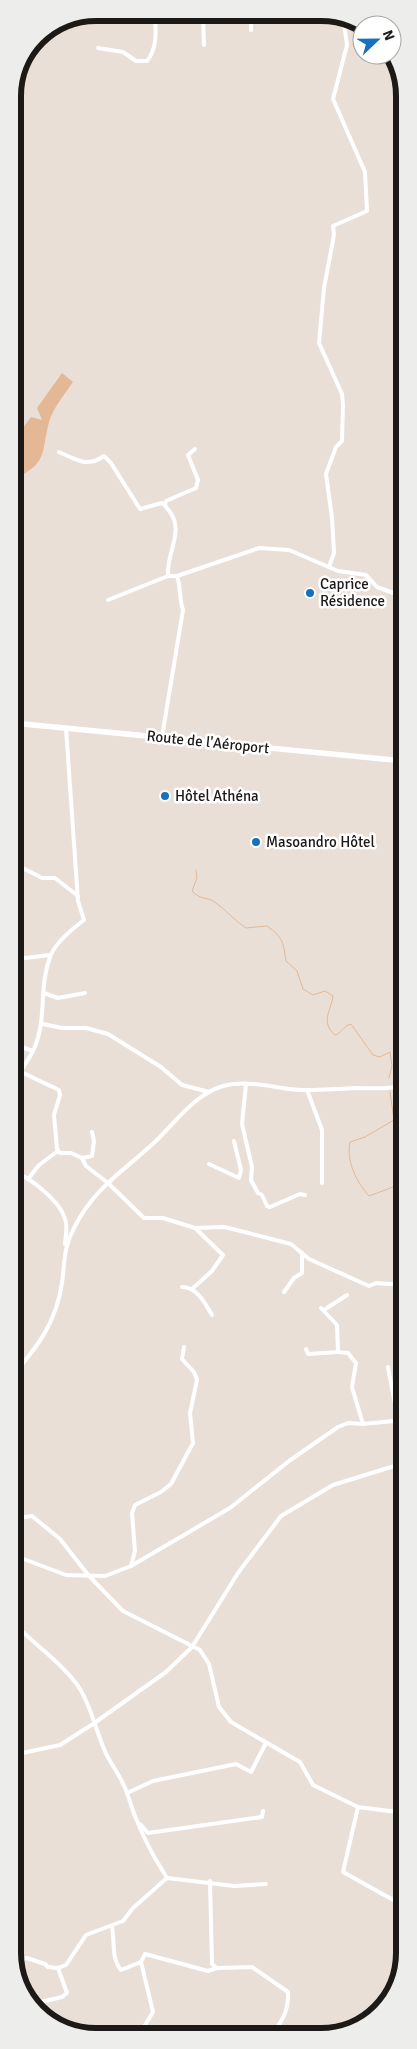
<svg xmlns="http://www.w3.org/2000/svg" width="417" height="2049" font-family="Signika,sans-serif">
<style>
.water{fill:#e4b895}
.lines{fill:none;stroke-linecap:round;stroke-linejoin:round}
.stream{stroke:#e4b895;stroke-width:1}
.street{stroke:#fff;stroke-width:4}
.secondary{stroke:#fff;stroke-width:5.5}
.poi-dot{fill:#1570bd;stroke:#fff;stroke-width:2}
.labels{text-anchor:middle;stroke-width:5;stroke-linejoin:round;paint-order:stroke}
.poi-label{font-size:15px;fill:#1d1917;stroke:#fff;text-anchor:start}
.street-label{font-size:15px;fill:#1d1917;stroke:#fff}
.rim{fill:none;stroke:#1d1917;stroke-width:6}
</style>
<rect width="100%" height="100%" fill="#e9dfd7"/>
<path class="water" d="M62,373L73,382C65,394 53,408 49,422C40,458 49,460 13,481V441L31,417L42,420L37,408Z"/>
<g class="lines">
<g class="stream">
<path d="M196,870L197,878L192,891C201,901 208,896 216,903C227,911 235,921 246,928L267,926C284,938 283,943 286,961L297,971L303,989L313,995L325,991L333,996C331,1011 320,1022 335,1035C342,1033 343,1026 351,1024L373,1055L380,1057L390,1052L392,1066L389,1078"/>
<path d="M390,1092L394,1120L365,1137L350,1142C346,1161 356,1181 369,1196L404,1183"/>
</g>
<g class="street">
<path d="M251,16V30"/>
<path d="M203,17L204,45"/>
<path d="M98,48L123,52L136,61H147C157,49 156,32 155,18"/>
<path d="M59,452C77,460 87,468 104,456L111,463L140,509L162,503C190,528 166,548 168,576"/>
<path d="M165,505L166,501L196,488L198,480L188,455L195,449"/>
<path d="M329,567L334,553L332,518L326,474L336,447L342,441L343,405L342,394L319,343L324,288L334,235L333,226L367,211L365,172L333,99L347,45L343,16"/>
<path d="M108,600L168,576H177"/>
<path d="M162,737L183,610C179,599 181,587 177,576L259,548L289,550L338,571L366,575L377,587L404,597"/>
<path d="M13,863L42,878H55L78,896"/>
<path d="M13,920L15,922L13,926"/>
<path d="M13,955L26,958L50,955"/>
<path d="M44,993L58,998L85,993"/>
<path d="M43,1024L62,1028H86L108,1034L161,1067L182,1085L209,1092"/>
<path d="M13,1044L33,1051C48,1019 38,989 50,957C55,943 72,929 84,920L78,901L66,728"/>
<path d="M21,1072L59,1090L60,1095L54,1115L57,1149L60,1153H71L82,1158L86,1166L108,1183L144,1218H163L195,1228L225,1227L291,1244L309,1259L369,1286L376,1283L404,1285"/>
<path d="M246,1084L242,1124L252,1167L251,1180L258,1193L262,1195L267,1206L270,1207L300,1194L305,1195"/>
<path d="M13,1085L33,1051"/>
<path d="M307,1090L322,1130V1183"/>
<path d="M82,1158L92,1156L94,1141L92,1132"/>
<path d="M209,1164L239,1178L241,1170L234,1141"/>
<path d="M13,1172C29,1176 58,1200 64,1216C68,1225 66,1234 65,1244"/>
<path d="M28,1179L39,1165L58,1151"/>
<path d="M182,1287C197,1287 205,1303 212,1315"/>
<path d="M192,1289L212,1271L223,1255L195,1228"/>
<path d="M284,1292L294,1278L302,1273V1253"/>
<path d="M321,1308L337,1325L338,1352L348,1353L356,1363L352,1387L363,1424"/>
<path d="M324,1310L347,1295"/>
<path d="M306,1349L308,1354L338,1352"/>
<path d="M388,1367L398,1420"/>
<path d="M13,1375C38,1346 56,1323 62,1283C65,1262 63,1249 74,1228C95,1186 126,1170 159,1138C178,1119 196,1094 223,1086C248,1079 277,1089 302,1090C320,1090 338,1089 355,1088C374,1088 386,1090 404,1085"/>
<path d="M13,1519L32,1516L60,1539L89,1576L123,1611L200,1650L209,1664L219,1707L231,1722L300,1762L313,1785L358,1807L343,1872L404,1906"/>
<path d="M13,1555L66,1575L105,1576L131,1566L230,1508L289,1461L338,1427L348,1423L363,1424L404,1420"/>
<path d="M131,1566L135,1551L132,1513L135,1505L161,1492L171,1484L193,1443L190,1413L197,1380L194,1372L182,1359L184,1347"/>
<path d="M13,1622C33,1644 65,1665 80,1689C91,1707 96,1730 104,1749C110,1764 122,1777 127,1793C136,1823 150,1852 167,1878"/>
<path d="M13,1755L60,1745L93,1724L166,1672L192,1647L238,1573L281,1516L333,1485L404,1463"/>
<path d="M127,1793L153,1781L236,1764L251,1772L266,1743"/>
<path d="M358,1807L404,1813"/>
<path d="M140,1824L148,1833L262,1817L263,1811"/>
<path d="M210,1881L212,1964L217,1968L252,1967L288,1992C289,2011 282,2021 271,2036"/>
<path d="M112,1927C115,1942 111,1958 121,1970L141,1962"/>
<path d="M13,1961L27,1958L45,1964L48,1967L58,1968L66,1965L86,1935L123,1921L133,1908L167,1878L234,1886L266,1884"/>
<path d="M386,1997L388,1998"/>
<path d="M32,2004L62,1997L67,1993L58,1968"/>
<path d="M139,2035L153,2012L141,1962L145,1954L208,1971L217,1968"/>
</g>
<path class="secondary" d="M13,723L404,761"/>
</g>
<g class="poi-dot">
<circle cx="310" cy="593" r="5"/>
<circle cx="165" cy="796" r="5"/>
<circle cx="256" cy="842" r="5"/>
</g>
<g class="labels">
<g class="poi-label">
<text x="320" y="589">Caprice<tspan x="320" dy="17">Résidence</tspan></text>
<text x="175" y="801">Hôtel Athéna</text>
<text x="266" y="847">Masoandro Hôtel</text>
</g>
<g class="street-label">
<text transform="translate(208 742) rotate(6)" y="5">Route de l'Aéroport</text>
</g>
</g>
<path d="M0 0H417V2049H0ZM96 21H321A75 75 0 0 1 396 96V1953A75 75 0 0 1 321 2028H96A75 75 0 0 1 21 1953V96A75 75 0 0 1 96 21Z" fill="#ededec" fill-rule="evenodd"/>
<path class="rim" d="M96 21H321A75 75 0 0 1 396 96V1953A75 75 0 0 1 321 2028H96A75 75 0 0 1 21 1953V96A75 75 0 0 1 96 21Z"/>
<g transform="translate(377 40) rotate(68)"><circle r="24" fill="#ffffff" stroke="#a5a3a2"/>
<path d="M0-4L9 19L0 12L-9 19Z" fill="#1570bd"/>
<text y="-8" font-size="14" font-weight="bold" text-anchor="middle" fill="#1d1917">N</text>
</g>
</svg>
